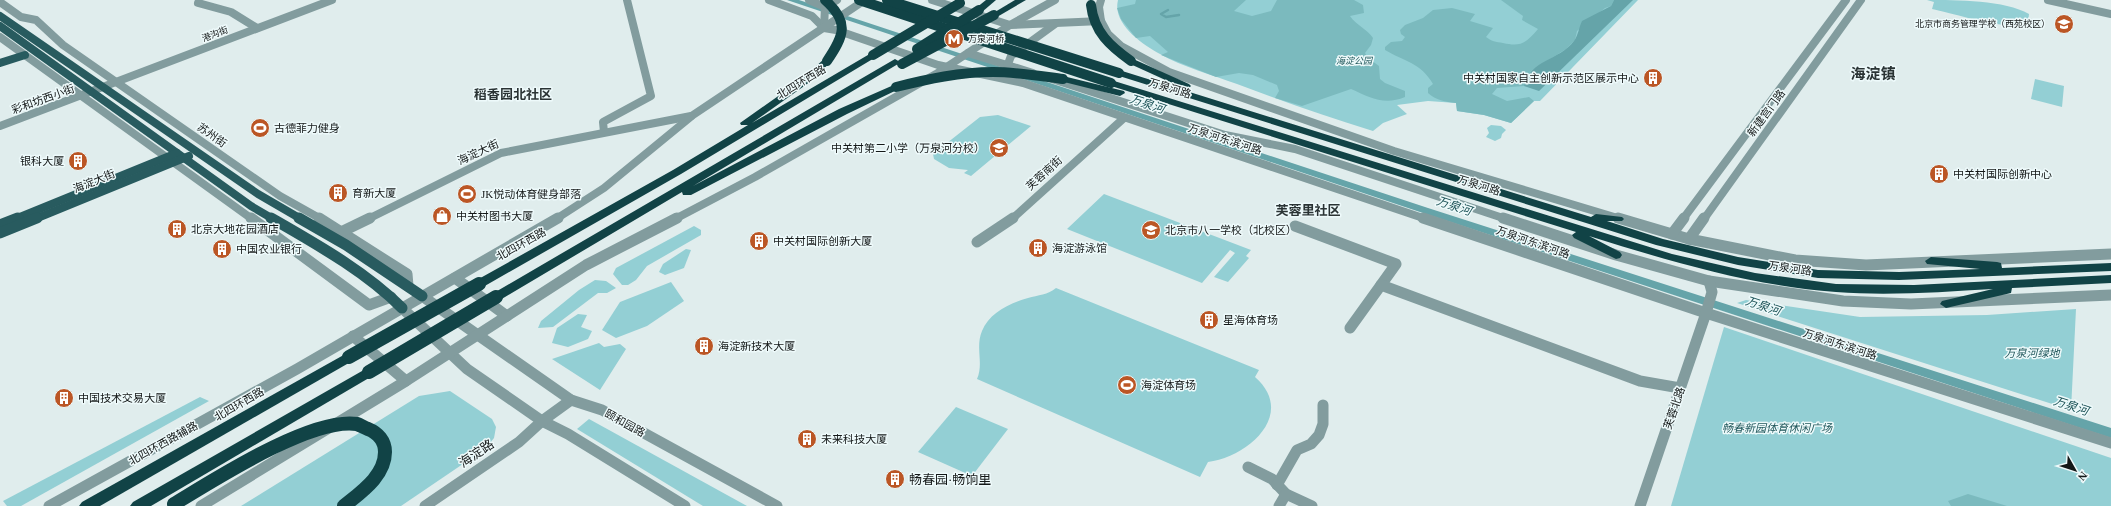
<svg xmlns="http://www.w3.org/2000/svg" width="2111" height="506" font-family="'Times New Roman','Noto Sans SC',serif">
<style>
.green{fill:#93cfd4}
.forest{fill:#7bbabe}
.water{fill:#65a4a9}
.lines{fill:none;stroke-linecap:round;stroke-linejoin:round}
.stream{stroke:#65a4a9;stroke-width:2.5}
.canal{fill:#65a4a9;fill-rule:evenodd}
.minor-far1{stroke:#829c9e;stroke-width:8}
.minor{stroke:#829c9e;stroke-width:11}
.major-far1{stroke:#285b5f;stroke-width:8}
.major{stroke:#285b5f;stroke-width:11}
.highway{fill:#114346;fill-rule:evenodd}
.highway-bridge-far1{stroke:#114346;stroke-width:10}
.highway-bridge{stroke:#114346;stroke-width:14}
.labels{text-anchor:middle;stroke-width:3;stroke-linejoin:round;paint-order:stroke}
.far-poi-label{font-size:9px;fill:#141818;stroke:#eefafb;text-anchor:end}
.far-street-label{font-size:9px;fill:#141818;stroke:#eefafb}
.far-park-label{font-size:9px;font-style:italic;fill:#21585c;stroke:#eefafb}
.poi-label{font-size:11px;fill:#141818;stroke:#eefafb;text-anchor:start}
.street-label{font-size:11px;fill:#141818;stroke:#eefafb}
.park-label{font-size:11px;font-style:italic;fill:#21585c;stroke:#eefafb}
.water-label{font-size:12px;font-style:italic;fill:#1a5155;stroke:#eefafb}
.quarter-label{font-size:13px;font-weight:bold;fill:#2a3334;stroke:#eefafb}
.near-street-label{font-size:13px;fill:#141818;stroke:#eefafb}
.near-poi-label{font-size:13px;fill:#141818;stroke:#eefafb;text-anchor:start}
.district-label{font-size:15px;font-weight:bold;fill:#2a3334;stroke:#eefafb}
</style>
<rect width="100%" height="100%" fill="#e0eded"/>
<g class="green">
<path d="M1118,0H1638L1540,101H1534L1511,123L1484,115L1457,111L1456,103L1428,101L1397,105L1407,114L1383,123L1373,131C1327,117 1282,101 1237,84C1212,75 1183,67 1160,54C1142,44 1112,24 1118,0Z"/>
<path d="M1927,0C1957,0 2005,0 2029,14L2028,23C2009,32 1953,13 1932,9L1934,2Z"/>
<path d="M2035,79L2064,86L2062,107L2031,99Z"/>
<path d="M998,115L1031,126L971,176L964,173L968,170L949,168L934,159L933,154L980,117Z"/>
<path d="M1491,125L1501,126L1506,130L1502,134L1501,138L1495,141L1486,137L1489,133L1487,128Z"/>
<path d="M1104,194L1251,250L1246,256L1249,258L1228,282L1214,277L1235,253L1230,250L1202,283L1067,229Z"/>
<path d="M694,226L701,230V235L647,266L636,280L628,285H622L613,274L616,268Z"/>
<path d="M686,249L691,250L684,268L665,275L659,272L663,264Z"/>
<path d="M595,280L606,281L616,288L607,293H598L553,327L538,328L541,321L579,290Z"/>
<path d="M671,282L684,301L647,326L616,338L602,330L620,302Z"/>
<path d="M1056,288L1259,370L1255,377C1297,414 1248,457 1208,462L1200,477L977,379C984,363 975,348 982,331C989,313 1010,303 1028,298C1038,295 1048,295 1056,288Z"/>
<path d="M1746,300L1860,317L1987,315L2076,309L2071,410L1737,303Z"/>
<path d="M578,314L587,315L581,327L592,331L588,339L568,347L552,343L557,328Z"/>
<path d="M1724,327L2111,458V506H1671Z"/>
<path d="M599,343L604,347L620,344L626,349L600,390L552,359Z"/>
<path d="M450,391L492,419L496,427L494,438L485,449L401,506H241L419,396Z"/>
<path d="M200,397L209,401L21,506H7L3,501Z"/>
<path d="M956,407L1008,429L972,476L918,452Z"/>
<path d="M589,419L747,506H703L577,429Z"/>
</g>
<g class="forest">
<path d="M1136,0H1246L1234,11L1252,16L1271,11L1277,0H1354L1363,5L1364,13L1350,16C1356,25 1367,29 1373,38L1371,45L1365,53L1368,58L1379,66L1380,79L1385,83L1405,91V97C1384,106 1369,97 1351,89L1302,106L1275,98L1279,91L1277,85L1253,75L1239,73L1216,77L1161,55L1168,52L1150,36L1136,38L1121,19L1117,8L1135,4Z"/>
<path d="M1501,0H1614L1611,6L1605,8L1577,31L1575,40L1566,49L1531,71L1526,78L1524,86L1497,88L1492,94L1507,101L1529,97L1534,101L1511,123L1484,115L1457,111L1456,103C1445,102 1436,100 1428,93V88L1433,84C1420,62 1405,62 1385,50V47L1391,42L1402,41L1405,37L1401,34L1400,30L1405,25L1423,18L1433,10L1452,8L1475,14L1470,21L1493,28L1486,37C1491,41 1496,42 1503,43C1521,47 1526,43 1538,29L1522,20L1523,16Z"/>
<path d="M1968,494L2007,506H1951L1948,501Z"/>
</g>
<path class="water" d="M1614,0H1633L1539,91L1524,86C1530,59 1559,61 1574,41C1578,36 1579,27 1582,21L1611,6Z"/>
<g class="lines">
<path class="stream" d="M1168,10L1161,14L1166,17L1179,15"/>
<path class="canal" d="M787,0H799L1428,208L2111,428V438L1420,212Z"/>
<g class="minor-far1">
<path d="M769,0L812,16L824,28L836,30L938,65L1023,83L1426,219"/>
<path d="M809,0L825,7"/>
<path d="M932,0L1010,25L1101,21"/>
<path d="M1101,0L1099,7L1101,21L1108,34L1121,46L1169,72L1394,151L1621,219"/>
<path d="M2048,0L2111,14"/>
<path d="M0,2L21,17L36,20L63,45L280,196L321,219"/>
<path d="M198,3L231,12L257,28"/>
<path d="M825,7L837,0"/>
<path d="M824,28L825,7"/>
<path d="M0,37L252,219"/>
<path d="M968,53L1033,73"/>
<path d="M1008,64L1011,56L1055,24"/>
<path d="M1052,79L1225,135L1295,149L1506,219"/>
<path d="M0,126L332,0"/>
<path d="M604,132L603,122L651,96L627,0"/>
<path d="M368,219L501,153L691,116"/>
<path d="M556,219L604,188L693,115L865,0"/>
<path d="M675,219L755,177L936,74L1010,25L1055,0"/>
<path d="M1012,219L1124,118"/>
<path d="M1683,219L1846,0"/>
<path d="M1704,219L1861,0"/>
</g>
<g class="minor">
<path d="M251,218L369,305L391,297"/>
<path d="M319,218L407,274L408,286"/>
<path d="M1423,218L1706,313L2111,443"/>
<path d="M1503,218L1616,255L1709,281L1843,301L1911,304L2111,295"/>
<path d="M1618,218L1689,239L1795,260L1866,265L2111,254"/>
<path d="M1295,226L1396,264L1381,285"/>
<path d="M339,233L370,218"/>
<path d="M1672,234L1684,218"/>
<path d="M1689,239L1704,218"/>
<path d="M977,242L1013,218"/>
<path d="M455,278L507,316"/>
<path d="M422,296L571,400L602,410L777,506"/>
<path d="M402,308L467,369L542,421L568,434L685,506"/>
<path d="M1350,328L1381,285L1640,381L1680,388"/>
<path d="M353,336L406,381"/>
<path d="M1248,467L1272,479L1286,494L1312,506"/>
<path d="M1277,485L1297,450L1311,444L1319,435L1323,424V405"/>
<path d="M49,506L297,369L558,218"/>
<path d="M201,506L406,381L586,265L677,218"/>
<path d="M425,506L519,442L542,421L571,400"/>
<path d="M1279,506L1286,494"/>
<path d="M1640,506L1706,313L1712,292L1709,281"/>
</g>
<g class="major-far1">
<path d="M0,16L258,194L301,219"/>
<path d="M0,26L251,206L273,219"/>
<path d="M0,63L25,55"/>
<path d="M15,219L177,153"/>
<path d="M35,219L189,156"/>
</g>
<g class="major">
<path d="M271,218C316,244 365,271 402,308"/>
<path d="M299,218L346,245L422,296"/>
<path d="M0,225L18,218"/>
<path d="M0,233L37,218"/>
</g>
<g class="highway">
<path d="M986,0H996L982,12H976V8Z"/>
<path d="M1015,0H1026L997,17L994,18L990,15Z"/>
<path d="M873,52L878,55L876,57L681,174L483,287L479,288L473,284L475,281L673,170L748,125H741L740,123L801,80L824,59L827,58L832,61L807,84L752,123Z"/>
<path d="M1131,58L1189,84L1191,86L1189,88H1183L1128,63V59Z"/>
<path d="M895,59L900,62L898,64L693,186L839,109L896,84L899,85V89L847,114L691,195H683L682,192L500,300L496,301L490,297L492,294Z"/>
<path d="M1119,70L1591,217L1596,214L1622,217L1624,219L1622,221H1607L1663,239L1738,257L1818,270L1899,272L1980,269L1927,264L1925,261L1931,257L1997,262L2001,263L2002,268L2111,263V271L1899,280L1818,278L1738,265L1656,245L1116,75V71Z"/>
<path d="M1063,76L1124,91L1125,93L1120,96L1060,81L1058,79Z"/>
<path d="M1111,80L1672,254L1755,273L1836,284L1914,285L2111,275V283L2012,288L2011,293L1946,308L1940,304L1942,301L1993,289C1941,292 1888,296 1836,292C1752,286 1669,261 1589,236L1620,252L1622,255L1620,258L1616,259L1574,238L1572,235L1576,232L1108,85L1106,83Z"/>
<path d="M349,352L354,354L356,357L354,360L100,506H79L82,502Z"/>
<path d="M369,367L374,369L376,372L374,375L151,506H130L133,502Z"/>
</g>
<g class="highway-bridge-far1">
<path d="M825,0C850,22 844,36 827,61"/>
<path d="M859,0L1111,83"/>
<path d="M887,0L1119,73"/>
<path d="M1091,5C1094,32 1110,46 1131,61"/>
<path d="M917,49L979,10"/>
<path d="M873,55L960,3"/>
<path d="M902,64L994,15"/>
<path d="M896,87C928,79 960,72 993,72C1016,72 1040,76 1063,79"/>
</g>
<g class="highway-bridge">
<path d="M349,357L479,284"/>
<path d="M369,372L496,297"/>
<path d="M174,504C214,480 311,417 357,424C360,425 365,428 368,429C378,433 385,441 385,452C385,476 361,492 344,506"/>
</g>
</g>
<defs>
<g id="school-disc" transform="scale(1)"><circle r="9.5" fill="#bb5625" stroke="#eefafb"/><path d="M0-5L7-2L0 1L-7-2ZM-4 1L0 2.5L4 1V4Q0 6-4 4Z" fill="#fff"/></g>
<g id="metro-disc" transform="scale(1)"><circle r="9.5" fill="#bb5625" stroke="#eefafb"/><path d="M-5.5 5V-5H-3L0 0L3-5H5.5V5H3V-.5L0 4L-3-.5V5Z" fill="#fff"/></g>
<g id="building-disc" transform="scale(1)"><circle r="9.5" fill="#bb5625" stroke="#eefafb"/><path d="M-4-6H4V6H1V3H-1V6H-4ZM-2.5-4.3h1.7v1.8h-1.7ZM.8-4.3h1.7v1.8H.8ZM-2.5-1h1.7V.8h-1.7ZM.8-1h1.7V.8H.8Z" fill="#fff"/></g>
<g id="stadium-disc" transform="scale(1)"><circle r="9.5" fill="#bb5625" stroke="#eefafb"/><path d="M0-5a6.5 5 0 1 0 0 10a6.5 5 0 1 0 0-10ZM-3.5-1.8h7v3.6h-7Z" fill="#fff"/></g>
<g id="shop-disc" transform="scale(1)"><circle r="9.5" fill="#bb5625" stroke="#eefafb"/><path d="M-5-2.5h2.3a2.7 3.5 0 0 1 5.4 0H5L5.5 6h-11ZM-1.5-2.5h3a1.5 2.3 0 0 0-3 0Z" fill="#fff"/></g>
</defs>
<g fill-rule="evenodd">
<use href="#school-disc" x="2064" y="24"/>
<use href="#metro-disc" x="954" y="39"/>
<use href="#building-disc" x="1653" y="78"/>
<use href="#stadium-disc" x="260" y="128"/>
<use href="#school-disc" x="999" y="148"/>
<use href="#building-disc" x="78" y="161"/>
<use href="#building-disc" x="1939" y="174"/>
<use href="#building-disc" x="338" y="193"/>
<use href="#stadium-disc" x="467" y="194"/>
<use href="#shop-disc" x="442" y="216"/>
<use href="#building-disc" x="177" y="229"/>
<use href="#school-disc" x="1151" y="230"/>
<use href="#building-disc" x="759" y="241"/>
<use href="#building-disc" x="1038" y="248"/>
<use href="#building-disc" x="222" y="249"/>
<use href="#building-disc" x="1209" y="320"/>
<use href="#building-disc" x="704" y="346"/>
<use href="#stadium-disc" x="1127" y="385"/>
<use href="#building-disc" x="64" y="398"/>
<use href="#building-disc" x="807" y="439"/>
<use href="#building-disc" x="895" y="479"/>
</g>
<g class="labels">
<g class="far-poi-label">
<text x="2050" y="27">北京市商务管理学校（西苑校区）</text>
<text x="968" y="42" text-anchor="start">万泉河桥</text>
</g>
<g class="far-street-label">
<text transform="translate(215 34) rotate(-21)" y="3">港沟街</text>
</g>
<g class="far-park-label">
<text x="1354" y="64">海淀公园</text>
</g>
<g class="poi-label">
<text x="1639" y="82" text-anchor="end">中关村国家自主创新示范区展示中心</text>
<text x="274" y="132">古德菲力健身</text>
<text x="985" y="152" text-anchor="end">中关村第二小学（万泉河分校）</text>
<text x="64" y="165" text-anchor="end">银科大厦</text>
<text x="1953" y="178">中关村国际创新中心</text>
<text x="352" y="197">育新大厦</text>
<text x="481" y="198">JK悦动体育健身部落</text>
<text x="456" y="220">中关村图书大厦</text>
<text x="191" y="233">北京大地花园酒店</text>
<text x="1165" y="234">北京市八一学校（北校区）</text>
<text x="773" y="245">中关村国际创新大厦</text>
<text x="1052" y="252">海淀游泳馆</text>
<text x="236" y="253">中国农业银行</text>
<text x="1223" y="324">星海体育场</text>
<text x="718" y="350">海淀新技术大厦</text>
<text x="1141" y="389">海淀体育场</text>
<text x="78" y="402">中国技术交易大厦</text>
<text x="821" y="443">未来科技大厦</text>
</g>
<g class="street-label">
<text transform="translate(801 82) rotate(-31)" y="4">北四环西路</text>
<text transform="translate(1170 88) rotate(17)" y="4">万泉河路</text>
<text transform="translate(43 99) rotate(-20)" y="4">彩和坊西小街</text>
<text transform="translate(1766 113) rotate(-54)" y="4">新建宫门路</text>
<text transform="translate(212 135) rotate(35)" y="4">苏州街</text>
<text transform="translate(1225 139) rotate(18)" y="4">万泉河东滨河路</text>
<text transform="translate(478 152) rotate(-25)" y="4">海淀大街</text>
<text transform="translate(1044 173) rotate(-42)" y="4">芙蓉南街</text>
<text transform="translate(94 181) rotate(-22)" y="4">海淀大街</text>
<text transform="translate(1479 185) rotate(17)" y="4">万泉河路</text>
<text transform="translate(1533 242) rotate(19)" y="4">万泉河东滨河路</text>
<text transform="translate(521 244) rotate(-29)" y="4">北四环西路</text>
<text transform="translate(1790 268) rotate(8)" y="4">万泉河路</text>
<text transform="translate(1840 344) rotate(18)" y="4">万泉河东滨河路</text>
<text transform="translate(239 404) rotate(-30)" y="4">北四环西路</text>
<text transform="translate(1674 408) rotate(-71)" y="4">芙蓉北路</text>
<text transform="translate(625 423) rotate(29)" y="4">颐和园路</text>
<text transform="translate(163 443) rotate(-29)" y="4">北四环西路辅路</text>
</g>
<g class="park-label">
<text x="2032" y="357">万泉河绿地</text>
<text x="1777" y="432">畅春新园体育休闲广场</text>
</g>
<g class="water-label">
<text transform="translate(1147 104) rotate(18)" y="4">万泉河</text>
<text transform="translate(1454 206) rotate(18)" y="4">万泉河</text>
<text transform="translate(1763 306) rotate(18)" y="4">万泉河</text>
<text transform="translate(2071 406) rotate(18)" y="4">万泉河</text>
</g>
<g class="quarter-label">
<text x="513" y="99">稻香园北社区</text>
<text x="1308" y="215">芙蓉里社区</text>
</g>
<g class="near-street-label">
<text transform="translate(476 453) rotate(-34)" y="5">海淀路</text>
</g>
<g class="near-poi-label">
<text x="909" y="484">畅春园·畅饷里</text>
</g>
<g class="district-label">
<text x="1873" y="79">海淀镇</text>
</g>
</g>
<g transform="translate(2075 470) rotate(129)" stroke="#eefafb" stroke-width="3" paint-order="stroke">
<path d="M0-3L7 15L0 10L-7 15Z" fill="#141818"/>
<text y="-6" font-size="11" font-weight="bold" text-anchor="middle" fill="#141818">N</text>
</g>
</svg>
